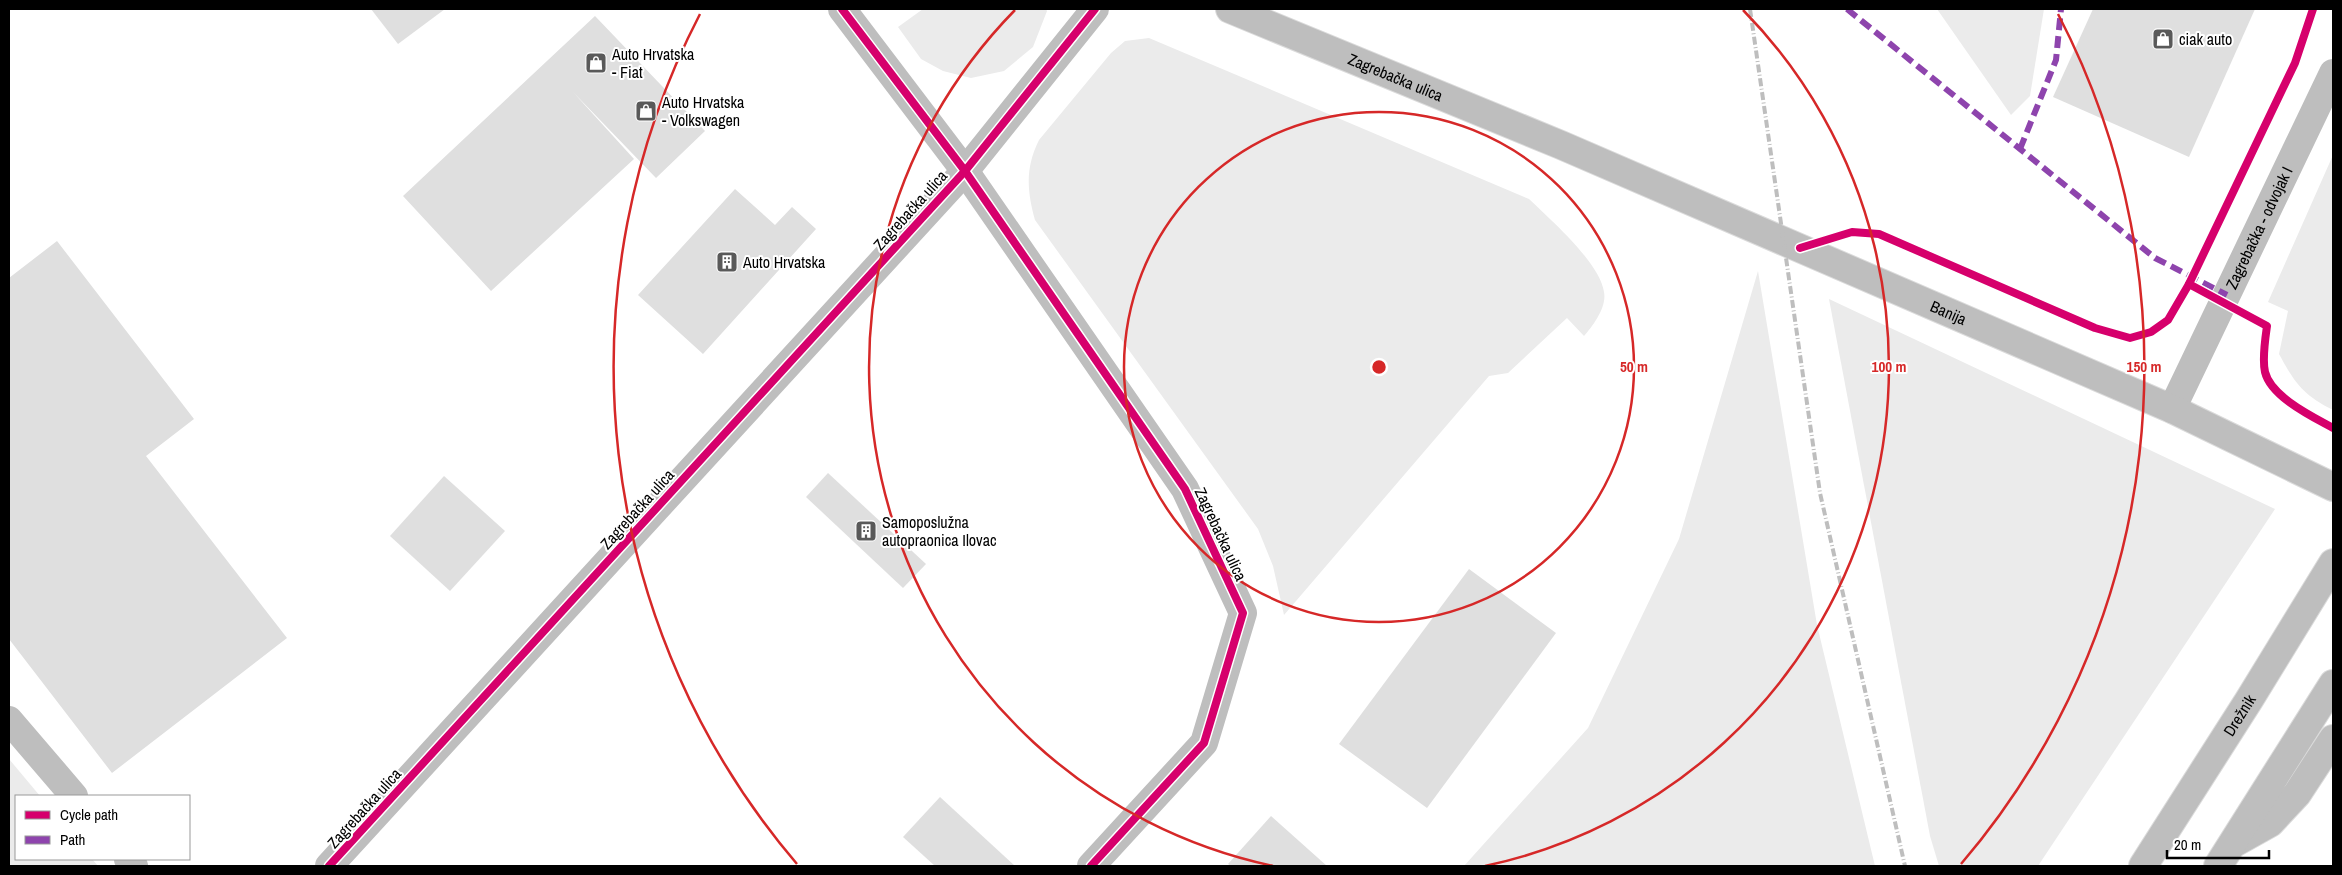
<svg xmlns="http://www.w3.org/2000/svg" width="2342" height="875" font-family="'Archivo Narrow',sans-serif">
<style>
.green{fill:#ebebeb}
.building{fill:#dfdfdf}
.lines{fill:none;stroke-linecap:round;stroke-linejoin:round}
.major-casing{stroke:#dbdbdb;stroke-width:30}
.highway-casing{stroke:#dbdbdb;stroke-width:30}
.minor{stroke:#bebebe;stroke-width:28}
.major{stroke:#bebebe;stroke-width:28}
.highway{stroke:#bebebe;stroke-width:28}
.rail{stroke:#bebebe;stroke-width:4;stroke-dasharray:8 2.5 1 2.5;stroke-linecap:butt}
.quiet{stroke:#8e44ad;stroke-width:6;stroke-dasharray:12 6;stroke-linecap:butt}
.cycleway-casing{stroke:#fff;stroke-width:11}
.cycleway{stroke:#d6006c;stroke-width:8}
.ring{fill:none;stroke:#d62828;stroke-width:2.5}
.labels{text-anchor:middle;stroke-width:4;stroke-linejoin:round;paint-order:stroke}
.poi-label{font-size:16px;fill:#000;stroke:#fff;text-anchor:start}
.street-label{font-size:16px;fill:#000;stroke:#fff}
.centre{fill:#d62828;stroke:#fff;stroke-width:2.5}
.ring-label{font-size:15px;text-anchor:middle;font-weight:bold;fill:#d62828;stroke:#fff;stroke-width:4;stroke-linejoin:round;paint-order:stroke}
</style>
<rect width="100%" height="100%" fill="#fff"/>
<g class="green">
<path d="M923,9H1046L1047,11L1033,47L1004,71L971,78L943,71L921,59L898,27Z"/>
<path d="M1937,9H2044L2030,96L2011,115Z"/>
<path d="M1149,38L1529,199C1551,220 1600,263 1604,292C1607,307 1593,326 1584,336L1567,318L1508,373L1489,376L1284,615L1273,566L1258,529L1035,220C1027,191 1025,168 1039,140L1111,53L1125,41Z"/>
<path d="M2333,155V410C2302,394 2295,383 2279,354L2288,311L2268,302Z"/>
<path d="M1758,271L1817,625L1875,866H1464L1588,728L1679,539Z"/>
<path d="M1829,299L2275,509L2038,866H1939L1930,836Z"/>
<path d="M9,759L40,796H16V859H92L98,866H9Z"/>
</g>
<g class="building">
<path d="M371,9H445L398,44Z"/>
<path d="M2093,9H2255L2189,157L2053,97Z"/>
<path d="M595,16L705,131L656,178L573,92L634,159L491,291L403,196Z"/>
<path d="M735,189L775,225L792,207L816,229L703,354L638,295Z"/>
<path d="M57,241L194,419L146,456L287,638L112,773L9,639V278Z"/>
<path d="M828,473L926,564L903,588L806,497Z"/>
<path d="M444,476L505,531L450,591L390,536Z"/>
<path d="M1469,569L1556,633L1427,808L1339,744Z"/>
<path d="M940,797L1015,866H935L903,837Z"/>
<path d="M1271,816L1327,866H1231L1228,864Z"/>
</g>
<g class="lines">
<g class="major-casing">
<g id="major">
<path id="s2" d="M1230,9L1561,145L2172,409L2333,487"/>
</g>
</g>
<g class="highway-casing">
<g id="highway">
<path d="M2236,842L2270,823L2297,794L2333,739"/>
<path id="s3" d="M2143,866L2249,700L2333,563"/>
<path d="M2218,866L2333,684"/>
</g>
</g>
<g class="minor">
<path d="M842,9L965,171L1185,489L1243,613L1204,743L1091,866"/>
<path id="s1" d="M2172,409L2333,73"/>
<path d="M9,720L74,796"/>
<path d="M128,859L134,866"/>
<path d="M329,866L965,171L1095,9"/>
</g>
<use href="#major" class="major"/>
<use href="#highway" class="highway"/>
<path class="rail" d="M1750,9L1820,493L1905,866"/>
<g class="quiet">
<path d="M1847,9L2155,258L2227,295"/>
<path d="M2020,149L2056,60L2061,9"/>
</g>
<g class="cycleway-casing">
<g id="cycleway">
<path d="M842,9L965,171L1185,489L1243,613L1204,743L1091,866"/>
<path d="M1800,248L1852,232L1879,234L2095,328L2130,338L2151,332L2168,320L2189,284L2267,326C2265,340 2262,359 2265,372C2271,397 2313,417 2333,428"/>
<path d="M2189,284L2295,63L2313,9"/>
<path d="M329,866L965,171L1095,9"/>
</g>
</g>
<use href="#cycleway" class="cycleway"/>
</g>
<g class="ring">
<circle cx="1379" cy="367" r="255"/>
<path d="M1273 866A510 510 0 0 1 1015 10M1743 10A510 510 0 0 1 1485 866"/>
<path d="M797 864A765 765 0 0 1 700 14M2058 14A765 765 0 0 1 1961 864"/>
</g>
<defs>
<g id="shop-square" transform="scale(1.125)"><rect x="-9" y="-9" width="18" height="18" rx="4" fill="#595959" stroke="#fff"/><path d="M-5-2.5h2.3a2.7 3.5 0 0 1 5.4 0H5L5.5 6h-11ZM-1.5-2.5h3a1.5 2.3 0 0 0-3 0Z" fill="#fff"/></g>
<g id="building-square" transform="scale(1.125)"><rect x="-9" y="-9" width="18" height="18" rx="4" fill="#595959" stroke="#fff"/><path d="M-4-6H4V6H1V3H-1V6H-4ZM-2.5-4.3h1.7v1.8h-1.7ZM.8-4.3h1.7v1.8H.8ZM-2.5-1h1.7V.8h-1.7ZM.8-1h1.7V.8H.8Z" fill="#fff"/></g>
</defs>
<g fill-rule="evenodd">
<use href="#shop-square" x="2163" y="39"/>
<use href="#shop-square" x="596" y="63"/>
<use href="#shop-square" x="646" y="111"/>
<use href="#building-square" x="727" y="262"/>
<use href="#building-square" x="866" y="531"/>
</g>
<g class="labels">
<g class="poi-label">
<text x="2179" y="45">ciak auto</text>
<text x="612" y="60">Auto Hrvatska<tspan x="612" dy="18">- Fiat</tspan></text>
<text x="662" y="108">Auto Hrvatska<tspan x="662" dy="18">- Volkswagen</tspan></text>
<text x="743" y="268">Auto Hrvatska</text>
<text x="882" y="528">Samoposlužna<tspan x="882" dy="18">autopraonica Ilovac</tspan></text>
</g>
<g class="street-label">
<text dy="6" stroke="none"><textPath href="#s2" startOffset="179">Zagrebačka ulica</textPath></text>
<text transform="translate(910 210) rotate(-48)" y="6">Zagrebačka ulica</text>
<text dy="6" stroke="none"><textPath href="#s1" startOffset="201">Zagrebačka - odvojak I</textPath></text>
<text dy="6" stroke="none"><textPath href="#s2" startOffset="780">Banija</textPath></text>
<text transform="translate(637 509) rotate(-48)" y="6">Zagrebačka ulica</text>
<text transform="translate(1221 534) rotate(65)" y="6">Zagrebačka ulica</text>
<text dy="6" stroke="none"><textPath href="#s3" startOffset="179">Drežnik</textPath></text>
<text transform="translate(364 808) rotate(-48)" y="6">Zagrebačka ulica</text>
</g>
</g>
<circle cx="1379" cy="367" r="8" class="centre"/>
<g class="ring-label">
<text x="1634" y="372">50 m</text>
<text x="1889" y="372">100 m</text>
<text x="2144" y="372">150 m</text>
</g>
<rect width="2342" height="875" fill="none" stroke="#000000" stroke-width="20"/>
<rect x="15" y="795" width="175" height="65" fill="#ffffff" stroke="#999999"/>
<rect x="25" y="811" width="25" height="8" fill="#d6006c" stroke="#999999"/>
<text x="60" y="820" font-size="15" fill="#000000">Cycle path</text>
<rect x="25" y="836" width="25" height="8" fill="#8e44ad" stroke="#999999"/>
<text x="60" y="845" font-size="15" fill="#000000">Path</text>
<path d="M2167 850v8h102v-8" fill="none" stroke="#000000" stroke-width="2.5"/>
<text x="2174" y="850" font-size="15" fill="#000000" stroke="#ffffff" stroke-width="4" paint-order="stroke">20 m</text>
</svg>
